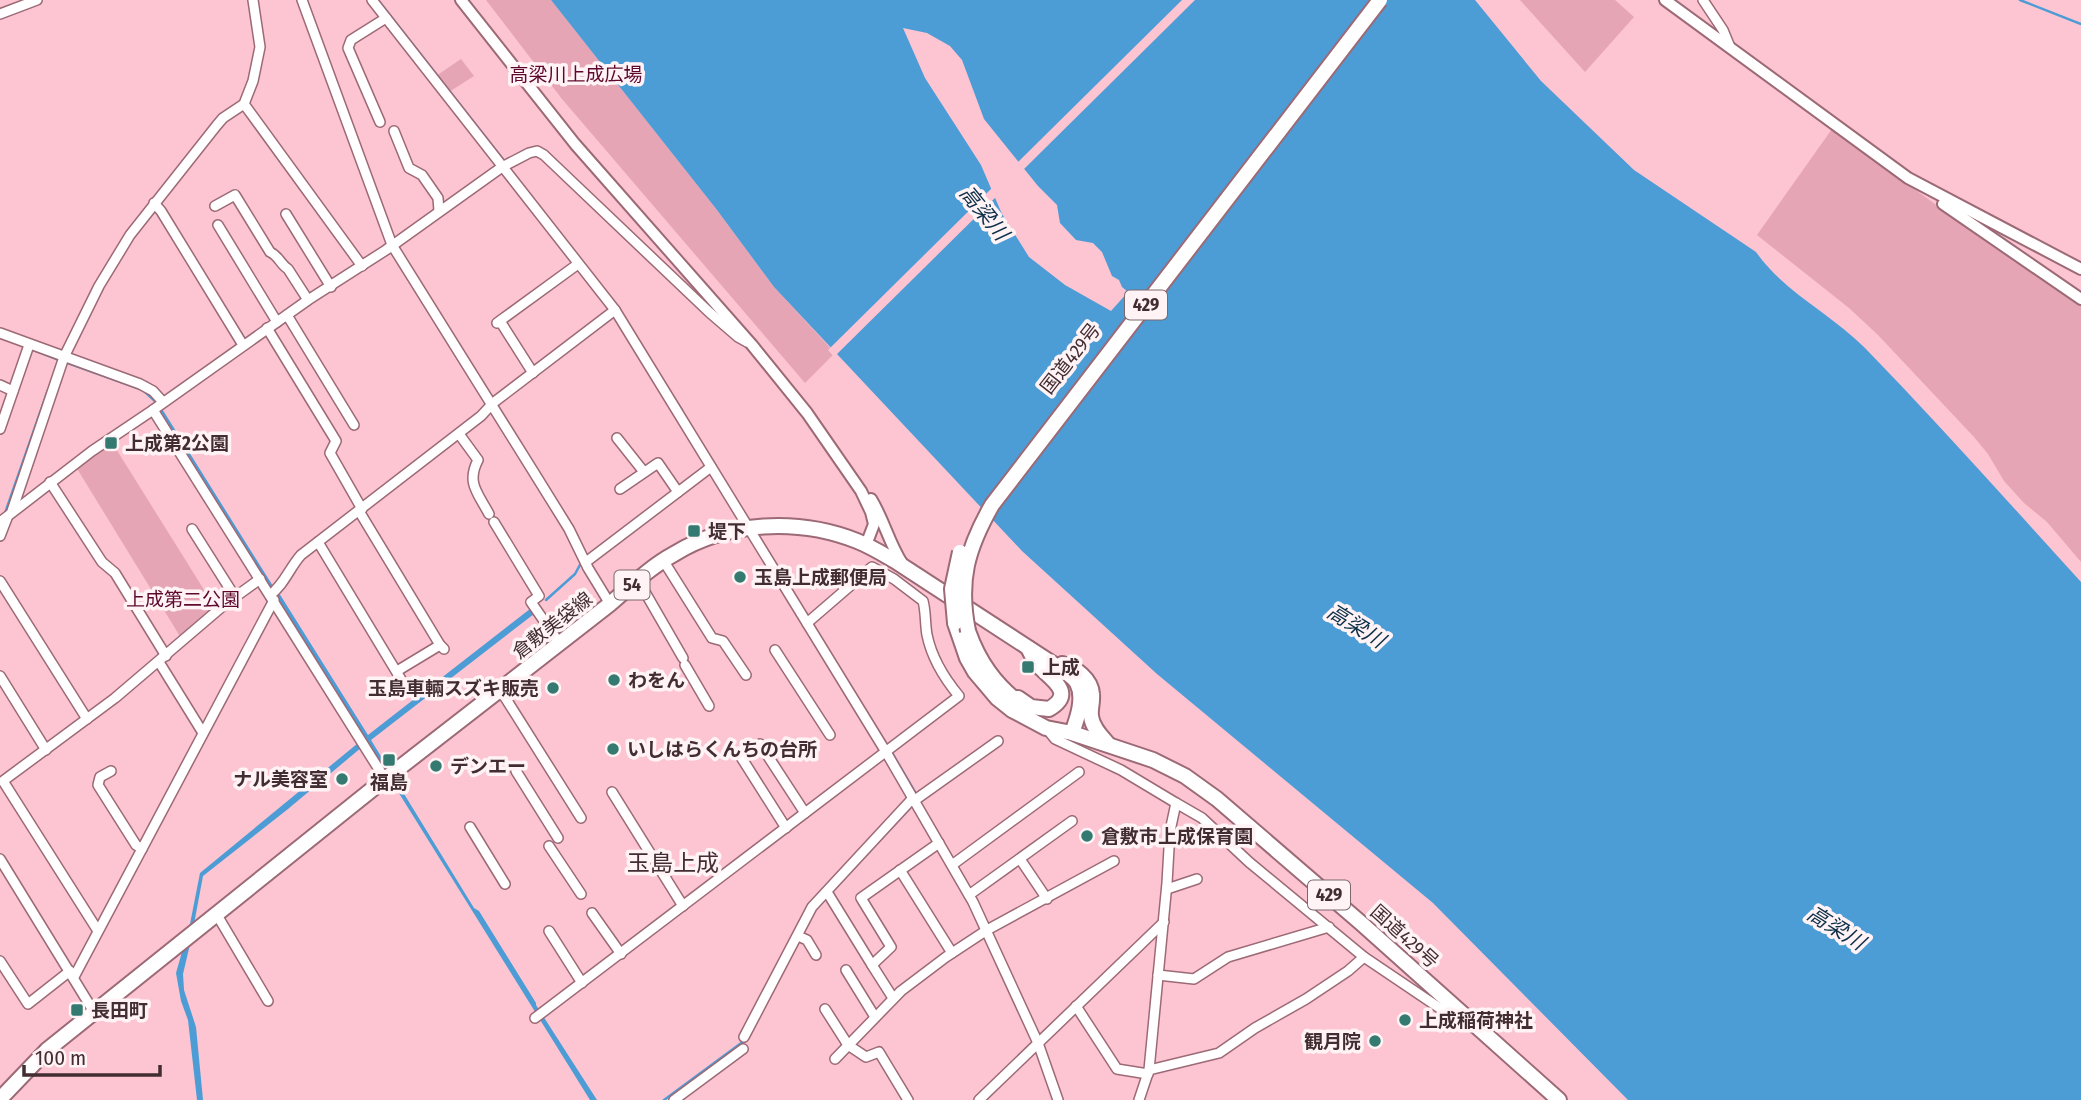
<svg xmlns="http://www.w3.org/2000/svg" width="2081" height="1100" font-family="'Fira Sans Condensed','Noto Sans JP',sans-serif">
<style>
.green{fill:#e6a5b5}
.water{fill:#4c9cd6;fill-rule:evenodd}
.pier{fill:#fdc4d1}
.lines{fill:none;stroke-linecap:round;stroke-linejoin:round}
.stream{stroke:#4c9cd6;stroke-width:2.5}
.minor-casing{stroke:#9c6a76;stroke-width:12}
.tertiary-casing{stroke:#9c6a76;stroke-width:14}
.primary-casing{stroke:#9c6a76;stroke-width:18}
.trunk-casing{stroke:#9c6a76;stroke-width:18}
.minor{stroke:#fff;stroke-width:9}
.tertiary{stroke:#fff;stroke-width:10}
.primary{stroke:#fff;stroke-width:14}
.trunk{stroke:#fff;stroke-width:14}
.trunk-bridge-casing{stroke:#9c6a76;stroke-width:18;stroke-linecap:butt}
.trunk-bridge{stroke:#fff;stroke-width:14}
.poi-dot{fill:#357a71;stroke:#fff3f6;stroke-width:2.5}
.labels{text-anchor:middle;stroke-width:7;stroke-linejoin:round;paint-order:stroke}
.shield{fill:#fff3f6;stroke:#7b686d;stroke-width:2}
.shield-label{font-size:18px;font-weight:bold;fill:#422d32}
.park-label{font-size:19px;fill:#5d082c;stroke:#fff3f6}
.street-label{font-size:19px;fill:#422d32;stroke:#fff3f6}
.poi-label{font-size:19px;font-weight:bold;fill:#422d32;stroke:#fff3f6;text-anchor:start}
.water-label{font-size:21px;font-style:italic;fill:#0d3048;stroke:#fff3f6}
.quarter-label{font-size:23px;fill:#422d32;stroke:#fff3f6}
</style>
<rect width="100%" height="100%" fill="#fdc4d1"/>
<g class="green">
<path d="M486,0H551L717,210L774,287L835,353L805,383L562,99Z"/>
<path d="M1520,0H1615L1634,17L1585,72Z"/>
<path d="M461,59L474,76L449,92L436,76Z"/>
<path d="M1832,129L1950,215L2081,306V562L2047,522L2024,503L2004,481L1988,454L1974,437L1878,335L1849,308L1757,235Z"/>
<path d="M113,444L216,609L181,638L76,467Z"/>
</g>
<g class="water">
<path d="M551,0H1475L1541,81L1634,170L1756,252C1784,292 1830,313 1864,347C1938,423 2009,503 2081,582V1100H1628L1433,903L1157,674L1022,551L774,287L717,210ZM903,28L927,33L950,46L962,60L984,119L1038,186L1057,205L1060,223L1076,240L1093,243L1102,252L1112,276L1119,280L1122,287L1128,292L1111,311L1065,285L1029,257L1002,214L981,165L925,78Z"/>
<path d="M279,593L368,735L530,609L534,614L371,740L474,908L479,911L536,1003V1005L597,1100H590L397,790L391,785L383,770L362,747L288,809L203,876L191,940L183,974L184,990L196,1027L203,1100H197L188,1020L181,1001L176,973L190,924L200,873L363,739L276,598Z"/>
</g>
<g class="pier">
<path d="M1182,0H1195L1022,171L1016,164Z"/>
<path d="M994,186L998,195L834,357L828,350Z"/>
</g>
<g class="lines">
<g class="stream">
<path d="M378,0L505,162"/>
<path d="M2020,0L2081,24"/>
<path d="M509,168L531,196"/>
<path d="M390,250L568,535"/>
<path d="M29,348L59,360"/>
<path d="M65,362L143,390L157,403"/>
<path d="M670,392L682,410"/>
<path d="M160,408L279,598"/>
<path d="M4,516L48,390"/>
<path d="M546,600L575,574L581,563"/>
<path d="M798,601L887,745"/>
<path d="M891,751L916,794"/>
<path d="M830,894L911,807"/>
<path d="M664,1100L744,1041"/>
</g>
<g class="minor-casing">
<g id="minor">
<path d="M302,0L392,245L533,471L569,529L588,568L610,604"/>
<path d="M372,0L615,310L886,752L973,902L1038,1043L1058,1100"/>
<path d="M1703,0L1723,30L1730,47"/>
<path d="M0,14L37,0"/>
<path d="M244,104L362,266"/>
<path d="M380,122L348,48L351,40L386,18"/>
<path d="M394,131L409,168L422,175L438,198L439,211"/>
<path d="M154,203L161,211L243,345"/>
<path d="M215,206L235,195L270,252C279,256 280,264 288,269L308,300"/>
<path d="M286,214L331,287"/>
<path d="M218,225L277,322"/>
<path d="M287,315L354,425"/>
<path d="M500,321L533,373"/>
<path d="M497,323L578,264"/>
<path d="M267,328L336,441L330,453L362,509"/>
<path d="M0,333L140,384L153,391L163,402"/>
<path d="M0,385L13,391"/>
<path d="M153,410L385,779"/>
<path d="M0,429L29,345"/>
<path d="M459,434L478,460C466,483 478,493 489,514"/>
<path d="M617,438L644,472"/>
<path d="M50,482L102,562L115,573L166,656"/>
<path d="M620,489L658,463L678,492"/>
<path d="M12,511L64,357L99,286L130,235L217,125L223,118L244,104L253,81L260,47L253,0"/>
<path d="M359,511L440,645"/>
<path d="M0,522L92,451L153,410L308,300L386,250L502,167L529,153L537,151L544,155L709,312L738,337L747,342"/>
<path d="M494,522L539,596L531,602L560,644"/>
<path d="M192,529L235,597"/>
<path d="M0,536L7,518"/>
<path d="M318,542L402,681"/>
<path d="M663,560L712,638L723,641L746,675"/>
<path d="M586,562L711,467"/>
<path d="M638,580L683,658"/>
<path d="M0,581L87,719"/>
<path d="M270,595C284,585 290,567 301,555L481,416L493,403L615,310"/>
<path d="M775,650L830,735"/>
<path d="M159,662L203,733"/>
<path d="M685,665L709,706"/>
<path d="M397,671L440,645L444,649"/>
<path d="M0,676L46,750"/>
<path d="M501,691L581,818"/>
<path d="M1046,728L1055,739L1121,770L1176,803L1170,831L1167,883L1149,1070L1139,1100"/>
<path d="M760,744L805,813"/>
<path d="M741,757L786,828"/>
<path d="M111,771L100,777L98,785L136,845L142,849"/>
<path d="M516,771L558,838"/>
<path d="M612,792L683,906"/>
<path d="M915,800L998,741"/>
<path d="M1176,803L1202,818L1249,862L1364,957L1444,1011L1456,1016H1465"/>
<path d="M470,827L505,884"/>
<path d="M549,846L581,894"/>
<path d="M0,859L94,1012"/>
<path d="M1020,859L1047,899"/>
<path d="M952,865L1079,772"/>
<path d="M900,870L952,953"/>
<path d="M1167,889L1197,879"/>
<path d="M827,892L872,965L891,947L861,898L939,843"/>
<path d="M969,895L1072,821"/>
<path d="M592,913L621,954"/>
<path d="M217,915L268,1001"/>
<path d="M98,931L3,781L115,698L224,605L260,579"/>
<path d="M549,931L582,983"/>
<path d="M798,936L807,940L816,955"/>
<path d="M0,961L28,1004L70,971"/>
<path d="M872,965L893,998"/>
<path d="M846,970L875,1017"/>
<path d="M1158,975L1194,979L1228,957L1329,927"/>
<path d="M74,977L274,600"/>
<path d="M1076,1006L1117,1069L1148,1074"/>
<path d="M825,1009L848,1045L866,1057L879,1052L908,1100"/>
<path d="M535,1018L959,696C944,678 932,659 927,635C925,624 926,612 923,601L894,579L872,567L807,623"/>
<path d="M744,1037L812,907L913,798"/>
<path d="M835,1059L901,991L946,957L987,930L1114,861"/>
<path d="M1149,1070L1219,1053L1255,1028L1306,999L1348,971L1364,957"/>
<path d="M674,1100L743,1049"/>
<path d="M979,1100L1164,922"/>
</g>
</g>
<g class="tertiary-casing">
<g id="tertiary">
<path d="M461,0L575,144L752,345L807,413L861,491L871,512L874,524L866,545"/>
<path d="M1665,0L1908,178L2081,269"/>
<path d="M1943,204L2081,299"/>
<path d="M871,499C884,520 889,543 902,563"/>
</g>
</g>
<g class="primary-casing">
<g id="primary">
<path d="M1062,664C1076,668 1091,679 1092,694C1093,701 1090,709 1091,716C1092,727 1101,736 1108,744"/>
<path d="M0,1099L47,1050L385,779L610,604C630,587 650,567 674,554C727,521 799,518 857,541C870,546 883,554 895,561L1064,671C1068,674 1075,679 1077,683C1085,698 1077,719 1072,733"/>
</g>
</g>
<g class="trunk-casing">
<g id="trunk">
<path d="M955,623L967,658L975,672L997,698L1012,710L1046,728L1072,733L1153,760L1185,776L1217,799L1361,923L1559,1100"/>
<path d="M968,631C979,662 995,685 1022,705"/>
<path d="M1018,698L1031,707L1049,709C1078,692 1048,678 1037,664C1033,659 1031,653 1028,648"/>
</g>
</g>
<use href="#minor" class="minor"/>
<use href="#tertiary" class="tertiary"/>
<use href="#primary" class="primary"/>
<use href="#trunk" class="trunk"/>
<g class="trunk-bridge-casing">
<g id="trunk-bridge">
<path d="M955,623L952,589L960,552"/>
<path d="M968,631C958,581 967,549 992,505L1380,0"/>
</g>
</g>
<use href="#trunk-bridge" class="trunk-bridge"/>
</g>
<g class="poi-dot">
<rect x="104" y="436" width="14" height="14" rx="3.5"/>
<rect x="687" y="524" width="14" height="14" rx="3.5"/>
<circle cx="740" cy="577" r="7"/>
<rect x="1021" y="660" width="14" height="14" rx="3.5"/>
<circle cx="614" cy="680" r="7"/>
<circle cx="553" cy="688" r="7"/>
<circle cx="613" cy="749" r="7"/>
<rect x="382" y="753" width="14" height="14" rx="3.5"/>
<circle cx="436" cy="766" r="7"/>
<circle cx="342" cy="779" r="7"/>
<circle cx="1087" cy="836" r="7"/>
<rect x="70" y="1003" width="14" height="14" rx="3.5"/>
<circle cx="1405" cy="1020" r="7"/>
<circle cx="1375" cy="1041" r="7"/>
</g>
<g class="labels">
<g class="shield">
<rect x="1125" y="290.5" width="42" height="29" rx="5"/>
<rect x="614.5" y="570.5" width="35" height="29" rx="5"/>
<rect x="1308" y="880.5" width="42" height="29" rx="5"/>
</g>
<g class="shield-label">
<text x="1146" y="311">429</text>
<text x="632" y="591">54</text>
<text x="1329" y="901">429</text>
</g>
<g class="park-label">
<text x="576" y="81">高梁川上成広場</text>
<text x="183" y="606">上成第二公園</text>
</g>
<g class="street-label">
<text transform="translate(1070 358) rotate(-52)" y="7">国道429号</text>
<text transform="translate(552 625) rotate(-38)" y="7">倉敷美袋線</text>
<text transform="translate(1405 936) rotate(42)" y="7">国道429号</text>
</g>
<g class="poi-label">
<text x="125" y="450">上成第2公園</text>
<text x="708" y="538">堤下</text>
<text x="754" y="584">玉島上成郵便局</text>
<text x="1042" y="674">上成</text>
<text x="628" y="687">わをん</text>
<text x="539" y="695" text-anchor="end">玉島車輛スズキ販売</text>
<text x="627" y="756">いしはらくんちの台所</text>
<text x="450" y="773">デンエー</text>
<text x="328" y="786" text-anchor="end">ナル美容室</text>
<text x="389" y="789" text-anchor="middle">福島</text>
<text x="1101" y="843">倉敷市上成保育園</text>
<text x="91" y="1017">長田町</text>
<text x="1419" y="1027">上成稲荷神社</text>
<text x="1361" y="1048" text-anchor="end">観月院</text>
</g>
<g class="water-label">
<text transform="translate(984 213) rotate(51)" y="7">高梁川</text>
<text transform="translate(1356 626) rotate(32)" y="7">高梁川</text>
<text transform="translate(1836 928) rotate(32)" y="7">高梁川</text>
</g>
<g class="quarter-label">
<text x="673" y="871">玉島上成</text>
</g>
</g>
<path d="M24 1065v10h136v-10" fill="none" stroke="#422d32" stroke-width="3.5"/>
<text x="35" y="1065" font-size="21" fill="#422d32" stroke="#fff3f6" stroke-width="5" paint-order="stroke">100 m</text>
</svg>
